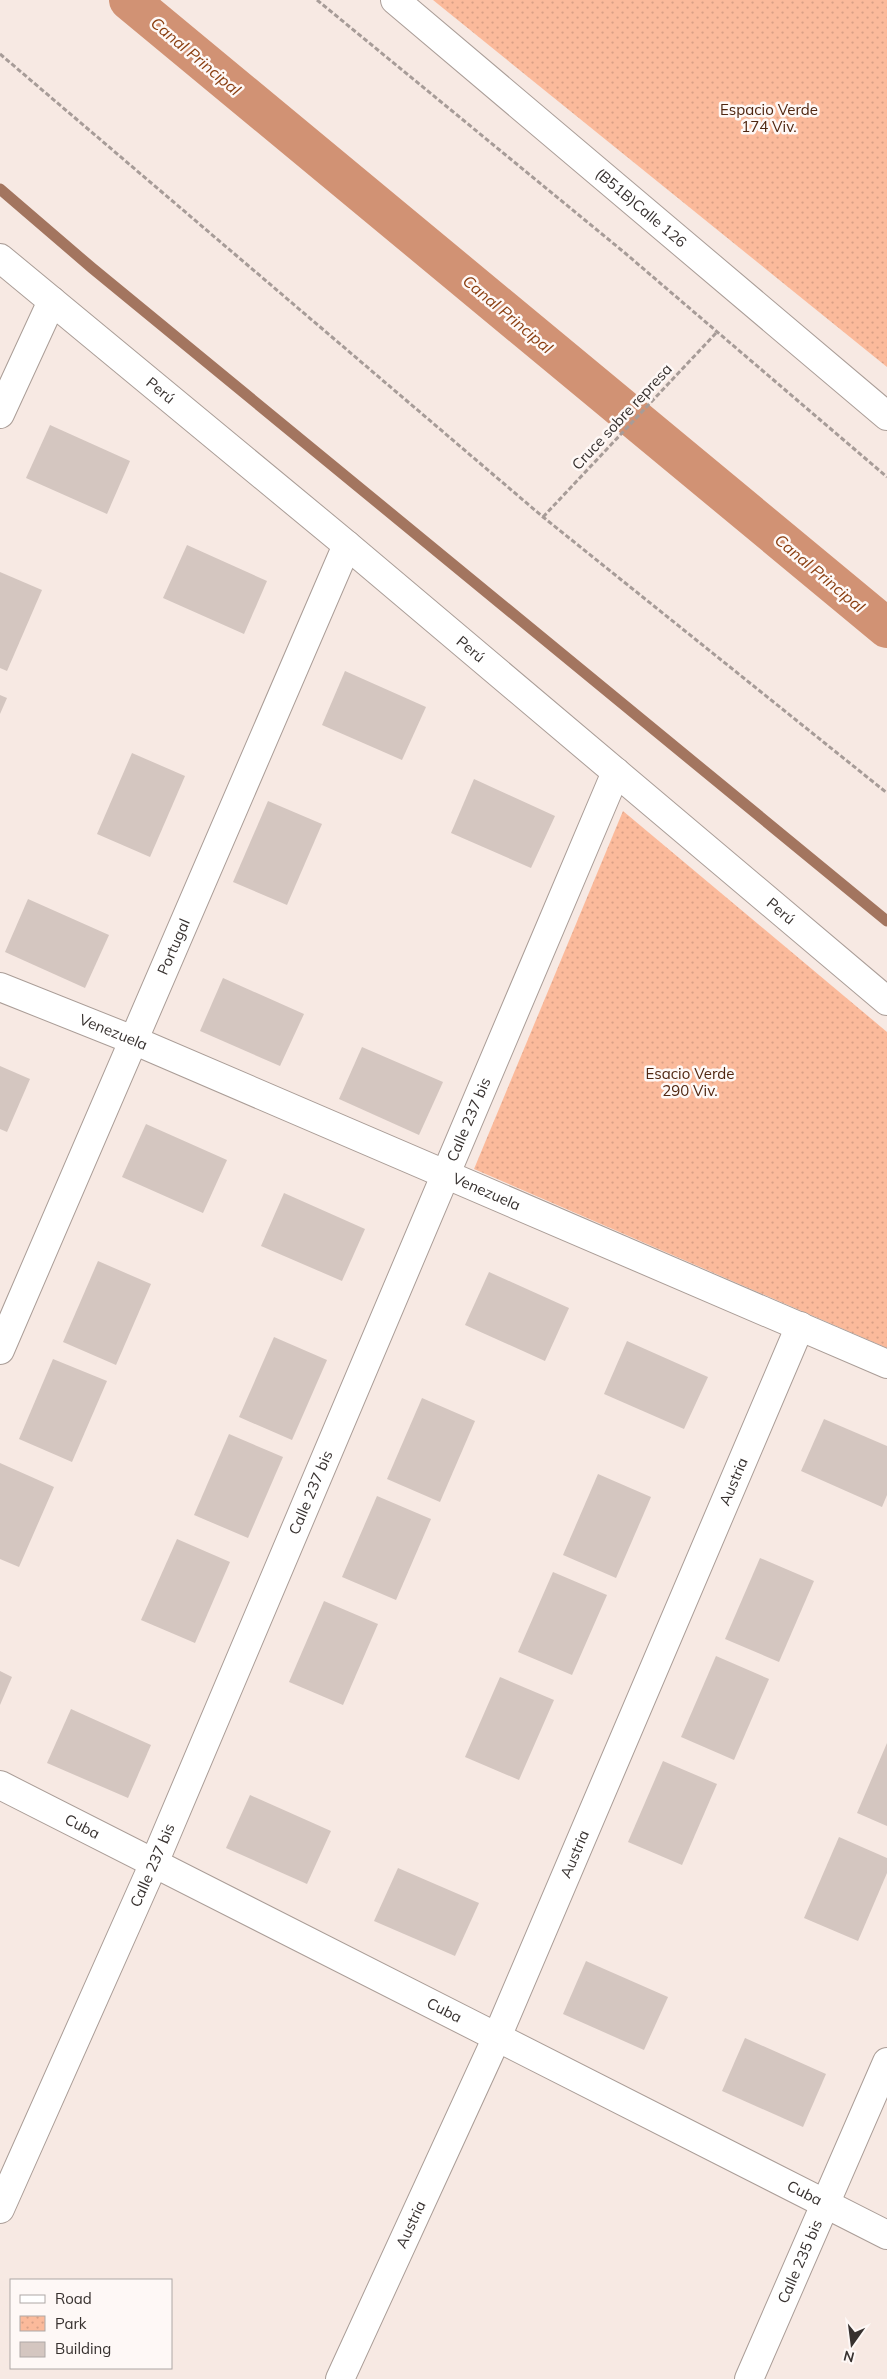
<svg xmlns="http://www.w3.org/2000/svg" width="887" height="2379" font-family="Mulish,sans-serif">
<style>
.park{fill:url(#park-dots)}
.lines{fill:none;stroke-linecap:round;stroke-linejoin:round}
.stream{stroke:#a3755f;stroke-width:11}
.canal{stroke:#d19274;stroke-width:40}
.building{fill:#d4c6c0}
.minor-casing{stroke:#aa9d97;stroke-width:30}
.path{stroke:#a79c98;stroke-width:3;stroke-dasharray:5 2.5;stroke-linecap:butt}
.minor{stroke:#fff;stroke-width:28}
.labels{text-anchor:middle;stroke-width:5;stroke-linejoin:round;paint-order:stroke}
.park-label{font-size:15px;fill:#4f2610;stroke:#fef8f6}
.street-label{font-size:15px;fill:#37312f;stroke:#fef8f6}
.water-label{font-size:16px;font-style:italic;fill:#8a3e10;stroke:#fef8f6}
</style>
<defs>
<pattern id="park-dots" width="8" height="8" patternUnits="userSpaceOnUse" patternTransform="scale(1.25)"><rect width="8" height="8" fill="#fbba9b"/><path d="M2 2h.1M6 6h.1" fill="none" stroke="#d8a086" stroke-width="1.8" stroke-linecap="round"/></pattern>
</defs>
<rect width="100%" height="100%" fill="#f7e9e3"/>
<g class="park">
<path d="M433,0H887V367Z"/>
<path d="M623,811L887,1032V1348L474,1169Z"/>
</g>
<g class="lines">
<path class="stream" d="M0,189L92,268L887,921"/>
<path class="canal" d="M129,0L887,628"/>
</g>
<g class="building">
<path d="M50,425L130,461L107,514L26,478Z"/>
<path d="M187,545L267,581L244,634L163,598Z"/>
<path d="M0,572L42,590L7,671L0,668Z"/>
<path d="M345,671L426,707L402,760L322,725Z"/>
<path d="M0,695L7,698L0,714Z"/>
<path d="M132,753L185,776L150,857L97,834Z"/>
<path d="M474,779L555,816L531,868L451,833Z"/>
<path d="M268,801L322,824L287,905L233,882Z"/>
<path d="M28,899L109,935L85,988L5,952Z"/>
<path d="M223,978L304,1014L280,1066L200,1031Z"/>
<path d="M362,1047L443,1082L419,1135L339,1099Z"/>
<path d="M0,1066L30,1079L7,1132L0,1129Z"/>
<path d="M146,1124L227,1160L203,1213L122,1177Z"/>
<path d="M284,1193L365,1229L342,1281L261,1246Z"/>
<path d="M98,1261L151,1284L116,1365L63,1342Z"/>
<path d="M489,1272L569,1308L545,1361L465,1325Z"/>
<path d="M274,1337L327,1360L292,1440L239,1417Z"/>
<path d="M627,1341L708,1377L684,1429L604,1394Z"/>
<path d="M53,1359L107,1381L72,1462L19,1439Z"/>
<path d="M422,1398L475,1421L440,1502L387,1479Z"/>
<path d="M824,1419L887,1446V1495L882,1507L801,1471Z"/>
<path d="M229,1434L283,1457L248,1538L194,1515Z"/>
<path d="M0,1463L54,1487L19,1567L0,1559Z"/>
<path d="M598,1474L651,1497L616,1578L563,1555Z"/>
<path d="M377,1496L431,1519L396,1600L342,1577Z"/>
<path d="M177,1539L230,1562L195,1643L141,1620Z"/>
<path d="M760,1558L814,1581L779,1662L725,1639Z"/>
<path d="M553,1572L607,1595L572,1675L518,1652Z"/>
<path d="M324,1601L378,1624L343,1705L289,1682Z"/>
<path d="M716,1656L769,1679L734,1760L681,1737Z"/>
<path d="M0,1671L12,1677L0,1705Z"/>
<path d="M500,1677L554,1700L519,1780L465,1757Z"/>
<path d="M71,1709L151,1745L128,1798L47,1763Z"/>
<path d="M887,1743V1826L857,1813Z"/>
<path d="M663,1761L717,1784L682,1865L628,1842Z"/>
<path d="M250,1795L331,1831L307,1884L226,1848Z"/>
<path d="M839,1837L887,1858V1873L858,1941L804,1918Z"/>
<path d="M398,1868L479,1903L455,1956L374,1921Z"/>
<path d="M586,1961L668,1997L644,2050L563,2014Z"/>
<path d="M745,2038L826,2074L803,2127L722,2091Z"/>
</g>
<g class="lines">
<g class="minor-casing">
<g id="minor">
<path id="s1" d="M395,0L887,416"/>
<path id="s2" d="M0,258L347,545L887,1001"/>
<path d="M0,414L52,301"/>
<path id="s3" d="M0,987L133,1040L887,1364"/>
<path id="s4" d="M0,1350L347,545"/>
<path id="s5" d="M0,1785L887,2235"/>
<path id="s6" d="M0,2209L154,1863L616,772"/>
<path id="s7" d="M340,2379L497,2037L800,1326"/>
<path id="s8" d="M749,2379L887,2062"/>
</g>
</g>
<g class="path">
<path d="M317,0L625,253L887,477"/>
<path d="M0,54L543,517L887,793"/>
<path d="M543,517L717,332"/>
</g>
<use href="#minor" class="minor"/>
</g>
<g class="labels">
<g class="park-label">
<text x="769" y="115">Espacio Verde<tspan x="769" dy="17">174 Viv.</tspan></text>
<text x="690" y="1079">Esacio Verde<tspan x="690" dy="17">290 Viv.</tspan></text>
</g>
<g class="street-label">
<text dy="5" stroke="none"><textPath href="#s1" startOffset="322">(B51B)Calle 126</textPath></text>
<text dy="5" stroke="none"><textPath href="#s2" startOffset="208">Perú</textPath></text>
<text transform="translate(622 417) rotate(-47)" y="5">Cruce sobre represa</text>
<text dy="5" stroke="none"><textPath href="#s2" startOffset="612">Perú</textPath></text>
<text dy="5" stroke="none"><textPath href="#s2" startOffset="1018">Perú</textPath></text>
<text dy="5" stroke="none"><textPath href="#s4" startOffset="439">Portugal</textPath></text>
<text dy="5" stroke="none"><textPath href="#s3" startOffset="122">Venezuela</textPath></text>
<text dy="5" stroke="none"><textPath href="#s6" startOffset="1186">Calle 237 bis</textPath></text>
<text dy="5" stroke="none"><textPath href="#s3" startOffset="528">Venezuela</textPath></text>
<text dy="5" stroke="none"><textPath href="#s7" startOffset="980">Austria</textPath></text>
<text dy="5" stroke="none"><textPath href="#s6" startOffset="781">Calle 237 bis</textPath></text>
<text dy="5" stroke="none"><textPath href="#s5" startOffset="92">Cuba</textPath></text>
<text dy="5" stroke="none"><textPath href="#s7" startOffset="575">Austria</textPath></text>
<text dy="5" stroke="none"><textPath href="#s6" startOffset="376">Calle 237 bis</textPath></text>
<text dy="5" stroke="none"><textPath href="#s5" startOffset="498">Cuba</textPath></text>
<text dy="5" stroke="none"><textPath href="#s5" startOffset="902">Cuba</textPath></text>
<text dy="5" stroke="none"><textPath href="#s7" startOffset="170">Austria</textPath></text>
<text dy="5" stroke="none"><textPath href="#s8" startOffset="128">Calle 235 bis</textPath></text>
</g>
<g class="water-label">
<text transform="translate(196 56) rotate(40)" y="6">Canal Principal</text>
<text transform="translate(508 314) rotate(40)" y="6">Canal Principal</text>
<text transform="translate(820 573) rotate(40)" y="6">Canal Principal</text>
</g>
</g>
<rect x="10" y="2279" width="162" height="90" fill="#fef8f6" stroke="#aea8a6"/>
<rect x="20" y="2295" width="25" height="8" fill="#ffffff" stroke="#aea8a6"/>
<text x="55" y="2304" font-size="15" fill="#37312f">Road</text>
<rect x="20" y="2316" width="25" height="15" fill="url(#park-dots)" stroke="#aea8a6"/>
<text x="55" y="2329" font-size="15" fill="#37312f">Park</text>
<rect x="20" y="2342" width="25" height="15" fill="#d4c6c0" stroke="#aea8a6"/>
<text x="55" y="2354" font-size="15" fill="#37312f">Building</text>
<g transform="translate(852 2344) rotate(194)" stroke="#fef8f6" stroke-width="4" paint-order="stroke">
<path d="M0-4L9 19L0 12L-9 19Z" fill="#37312f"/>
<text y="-8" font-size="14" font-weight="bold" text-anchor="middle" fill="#37312f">N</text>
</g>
</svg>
